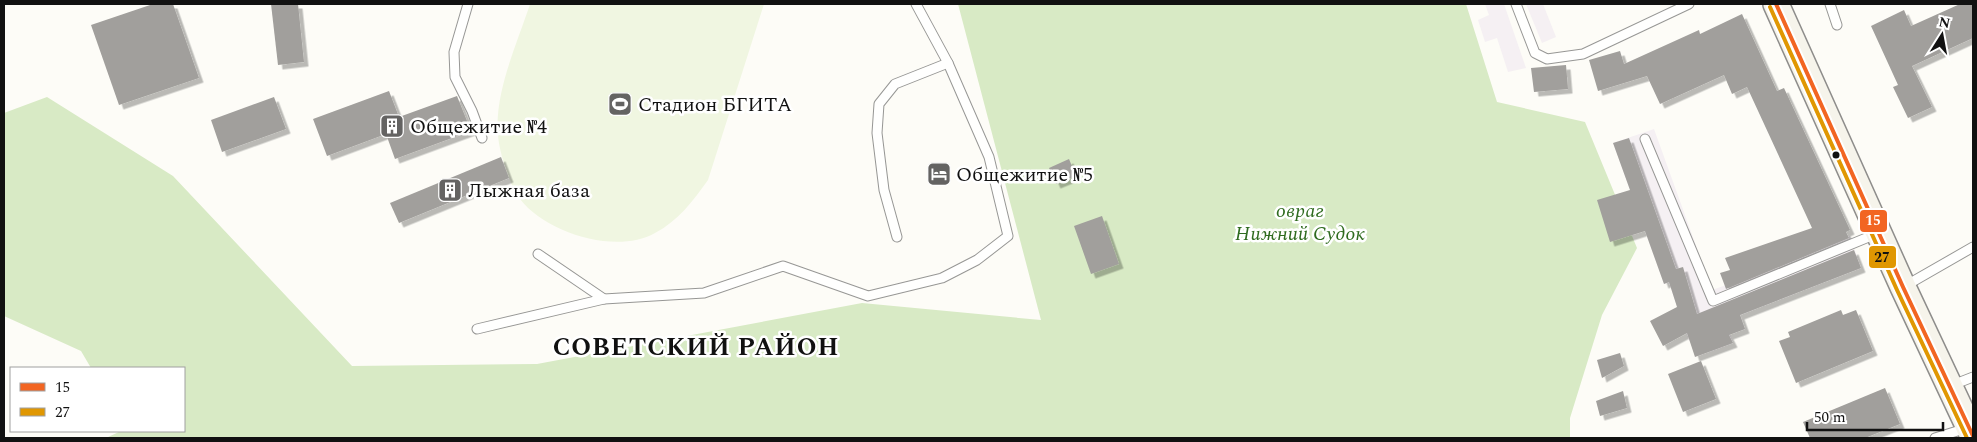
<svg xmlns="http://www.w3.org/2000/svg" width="1977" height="442" font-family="Spectral,serif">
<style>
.industrial{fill:#f5f0f3}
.forest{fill:#d8eac5}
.pitch{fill:#f0f6e1}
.building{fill:#a19f9c;filter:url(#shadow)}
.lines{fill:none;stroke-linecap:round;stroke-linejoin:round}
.service-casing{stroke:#979795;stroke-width:11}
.secondary-casing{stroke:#8e8d8b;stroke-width:28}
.service{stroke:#fffffe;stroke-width:9}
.secondary{stroke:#f6f4eb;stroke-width:25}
.bus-1-casing{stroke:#fff;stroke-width:8}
.bus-2-casing{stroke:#fff;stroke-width:8}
.bus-1{stroke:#f26522;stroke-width:4}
.bus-2{stroke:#e09702;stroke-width:4}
.bus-dot{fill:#111;stroke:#fff;stroke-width:2}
.labels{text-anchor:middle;stroke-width:5;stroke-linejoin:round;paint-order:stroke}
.poi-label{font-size:20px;fill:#111;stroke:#fff;text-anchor:start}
.park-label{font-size:20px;font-style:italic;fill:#2f6b1f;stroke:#fff}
.district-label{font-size:25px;font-weight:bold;letter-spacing:1px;fill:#111;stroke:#fff}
.line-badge{stroke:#fff;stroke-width:2}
.badge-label{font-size:14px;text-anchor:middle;font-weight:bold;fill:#fff}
.pale-badge-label{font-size:14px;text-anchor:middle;font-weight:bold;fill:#111}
</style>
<defs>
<filter id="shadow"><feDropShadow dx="4.5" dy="4.5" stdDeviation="0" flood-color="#0004"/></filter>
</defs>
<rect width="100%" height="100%" fill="#fdfcf7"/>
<g class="industrial">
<path d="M1485,4H1504L1526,68L1508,72L1497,38L1485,42L1478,20L1489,15Z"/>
<path d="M1526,4H1543L1556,37L1542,43Z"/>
<path d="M1654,129L1712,290L1781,266L1779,260L1850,236L1861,268L1740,315L1745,329L1730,334L1733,343L1710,352L1704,336L1689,341L1669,283L1664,284L1613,143Z"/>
</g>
<path class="forest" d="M958,4H1466L1497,102L1585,122L1637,248L1602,315L1570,418V438H106L121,431H184V368H91L81,351L4,316V113L47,97L173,176L352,366L537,364L862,303L1041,320Z"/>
<path class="pitch" d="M530,4H764L708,180C693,201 678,221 655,233C616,255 546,233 520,199C510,186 499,152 498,135C494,93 517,44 530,4Z"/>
<g class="building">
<path d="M153,4H173L199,78L119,105L91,25Z"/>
<path d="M271,4H298L304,62L278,65Z"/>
<path d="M1960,4H1973V38L1912,66L1932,107L1908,118L1893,87L1898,85L1871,26L1904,10L1911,26Z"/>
<path d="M1742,14L1777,91L1784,88L1850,230L1846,232L1849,238L1726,289L1720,273L1730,270L1725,258L1812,228L1747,87L1732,94L1724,75L1660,104L1647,76L1598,91L1589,60L1620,51L1624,64L1699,30L1700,34Z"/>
<path d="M1566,65L1568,89L1534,92L1531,68Z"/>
<path d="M389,91L399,117L457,96L471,131L395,159L386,134L327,156L313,119Z"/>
<path d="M274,97L286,129L222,152L211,120Z"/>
<path d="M1629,138L1676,269L1683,267L1697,314L1854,250L1861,268L1740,315L1745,329L1729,335L1733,343L1695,357L1687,333L1663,346L1650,321L1677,307L1669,282L1664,284L1645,231L1610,242L1597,200L1630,190L1613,143Z"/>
<path d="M501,157L509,178L399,223L390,203Z"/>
<path d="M1069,159L1076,176L1056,184L1049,168Z"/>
<path d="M1102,216L1119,264L1091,274L1074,226Z"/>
<path d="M1841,310L1843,315L1856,310L1873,351L1796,383L1779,341L1790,337L1788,332Z"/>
<path d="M1620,353L1624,366L1602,378L1597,360Z"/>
<path d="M1701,361L1716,399L1683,412L1668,374Z"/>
<path d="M1885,388L1900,424L1865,438H1810L1803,422Z"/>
<path d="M1623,391L1627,408L1600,416L1596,401Z"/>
</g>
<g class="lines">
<g class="service-casing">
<g id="service">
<path d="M468,4L454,52L455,77L472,111L482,138"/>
<path d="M1516,4L1535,53L1547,59L1583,54L1689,4"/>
<path d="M1830,4L1837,25"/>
<path d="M1645,139L1713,301L1876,234"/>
<path d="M897,237L884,190L877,133L879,104L895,84L948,63L916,4"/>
<path d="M538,254L604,299"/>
<path d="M1905,286L1973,247"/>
<path d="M477,329L604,299L704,293L783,266L868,296L942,278L977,260L1008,236L989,157L948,63"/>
<path d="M1950,386L1973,377"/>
<path d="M1935,438L1967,428"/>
</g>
</g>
<g class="secondary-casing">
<path id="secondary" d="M1776,4L1903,287L1973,436"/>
</g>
<use href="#service" class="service"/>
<use href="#secondary" class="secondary"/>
<g class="bus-1-casing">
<path id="bus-1" d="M1776,4L1903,287L1973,436"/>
</g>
<g class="bus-2-casing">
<path id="bus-2" d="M1770,7L1897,290L1967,438"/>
</g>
<use href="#bus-1" class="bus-1"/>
<use href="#bus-2" class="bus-2"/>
</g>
<defs>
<g id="stadium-square" transform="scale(1.25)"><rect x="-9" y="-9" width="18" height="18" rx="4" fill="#646362" stroke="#fff"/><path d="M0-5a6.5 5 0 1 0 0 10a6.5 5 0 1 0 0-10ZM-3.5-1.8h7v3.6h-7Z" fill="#fff"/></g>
<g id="building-square" transform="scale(1.25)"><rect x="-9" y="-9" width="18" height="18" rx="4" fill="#646362" stroke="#fff"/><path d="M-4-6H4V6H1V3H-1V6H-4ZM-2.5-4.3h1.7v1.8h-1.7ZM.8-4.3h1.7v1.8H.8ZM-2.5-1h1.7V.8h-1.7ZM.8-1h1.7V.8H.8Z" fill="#fff"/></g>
<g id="hotel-square" transform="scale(1.25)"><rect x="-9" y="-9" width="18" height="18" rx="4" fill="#646362" stroke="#fff"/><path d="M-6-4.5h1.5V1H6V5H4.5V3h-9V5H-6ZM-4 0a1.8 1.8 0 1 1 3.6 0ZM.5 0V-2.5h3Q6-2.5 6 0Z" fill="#fff"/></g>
</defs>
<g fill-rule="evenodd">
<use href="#stadium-square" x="620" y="104"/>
<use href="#building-square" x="392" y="126"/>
<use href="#hotel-square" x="939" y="174"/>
<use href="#building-square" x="450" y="190"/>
</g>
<circle class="bus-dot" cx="1836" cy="155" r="4.5"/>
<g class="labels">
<g class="poi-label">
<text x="638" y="111">Стадион БГИТА</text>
<text x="410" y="133">Общежитие №4</text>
<text x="956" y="181">Общежитие №5</text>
<text x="468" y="197">Лыжная база</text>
</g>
<g class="park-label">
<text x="1300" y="217">овраг<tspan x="1300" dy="23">Нижний Судок</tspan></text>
</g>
<g class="district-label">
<text x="696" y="355">СОВЕТСКИЙ РАЙОН</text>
</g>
</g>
<g class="line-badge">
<rect x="1859" y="209" width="29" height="24" rx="5" fill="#f26522"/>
<rect x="1868" y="245" width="29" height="24" rx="5" fill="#e09702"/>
</g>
<g class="badge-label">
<text x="1873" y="225">15</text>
</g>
<g class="pale-badge-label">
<text x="1882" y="262">27</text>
</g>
<rect width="1977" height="442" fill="none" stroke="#111111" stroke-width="10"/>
<rect x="10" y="367" width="175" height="65" fill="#ffffff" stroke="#a0a0a0"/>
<rect x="20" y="383" width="25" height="8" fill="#f26522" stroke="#a0a0a0"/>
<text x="55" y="392" font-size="15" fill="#111111">15</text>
<rect x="20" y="408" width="25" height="8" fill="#e09702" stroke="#a0a0a0"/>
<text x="55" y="417" font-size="15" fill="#111111">27</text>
<g transform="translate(1942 35) rotate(11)" stroke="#ffffff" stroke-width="4" paint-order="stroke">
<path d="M0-4L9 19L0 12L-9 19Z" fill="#111111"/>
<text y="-8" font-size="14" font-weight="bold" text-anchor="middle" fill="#111111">N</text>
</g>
<path d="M1807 422v8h136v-8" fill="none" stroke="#111111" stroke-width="2.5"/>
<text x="1814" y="422" font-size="15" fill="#111111" stroke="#ffffff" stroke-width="4" paint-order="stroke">50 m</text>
</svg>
